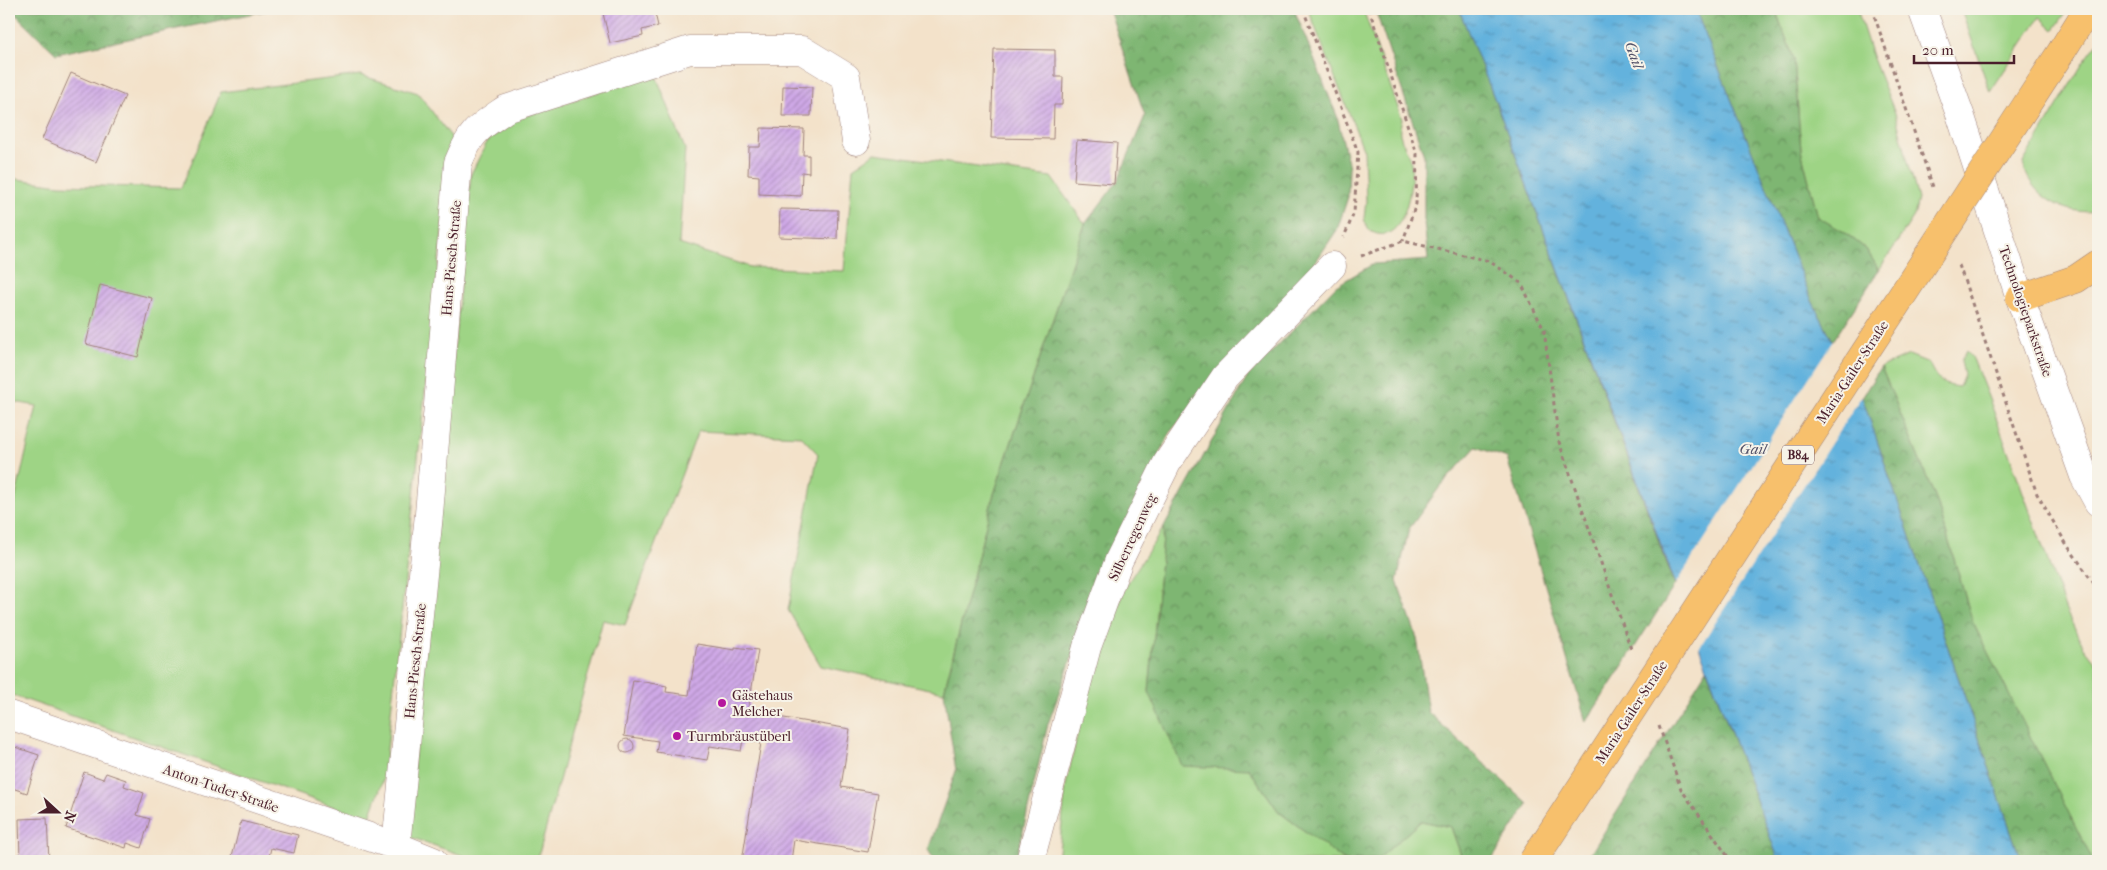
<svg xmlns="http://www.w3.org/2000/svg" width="2107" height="870" font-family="'IM FELL French Canon',serif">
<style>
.grass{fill:#9ed485;stroke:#747a58}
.forest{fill:url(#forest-crowns);stroke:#646a4e}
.water{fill:url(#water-ripples);stroke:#566884}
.pier{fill:#f3e2ca}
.building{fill:url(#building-hatch)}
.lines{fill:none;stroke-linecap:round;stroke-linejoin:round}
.minor-casing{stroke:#9e807a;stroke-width:29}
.tertiary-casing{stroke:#9e807a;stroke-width:29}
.primary-casing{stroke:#9e807a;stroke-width:29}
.path{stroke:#9e807a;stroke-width:3;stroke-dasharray:4 4;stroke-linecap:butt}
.minor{stroke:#fff;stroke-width:28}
.tertiary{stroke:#fff;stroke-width:28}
.primary{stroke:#f7c06c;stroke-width:28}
.primary-bridge-casing{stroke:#9e807a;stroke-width:29;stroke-linecap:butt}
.primary-bridge{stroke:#f7c06c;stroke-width:28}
.poi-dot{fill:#b5179e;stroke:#f7f3e8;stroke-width:2}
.labels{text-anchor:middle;stroke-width:4;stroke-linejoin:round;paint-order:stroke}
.shield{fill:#f7f3e8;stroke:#7e5f64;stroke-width:1}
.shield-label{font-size:12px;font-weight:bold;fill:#4a1f2b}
.street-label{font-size:14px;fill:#4a1f2b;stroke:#f7f3e8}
.poi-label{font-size:14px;fill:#4a1f2b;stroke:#f7f3e8;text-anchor:start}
.water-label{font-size:15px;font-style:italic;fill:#535269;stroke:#f7f3e8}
</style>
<defs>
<pattern id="forest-crowns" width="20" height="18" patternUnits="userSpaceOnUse" patternTransform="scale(1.25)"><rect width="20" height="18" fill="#7eb672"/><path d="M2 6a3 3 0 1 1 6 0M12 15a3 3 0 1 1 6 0" fill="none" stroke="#69935e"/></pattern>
<pattern id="water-ripples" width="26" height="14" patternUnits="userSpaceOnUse" patternTransform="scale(1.25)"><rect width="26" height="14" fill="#63b2dd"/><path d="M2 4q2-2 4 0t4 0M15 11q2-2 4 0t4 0" fill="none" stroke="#5490b3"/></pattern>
<pattern id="building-hatch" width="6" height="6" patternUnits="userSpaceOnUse" patternTransform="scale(1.25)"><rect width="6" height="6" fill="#cfa9e7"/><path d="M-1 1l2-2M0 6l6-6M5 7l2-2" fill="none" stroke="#aa89bb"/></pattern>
</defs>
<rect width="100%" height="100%" fill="#f7f3e8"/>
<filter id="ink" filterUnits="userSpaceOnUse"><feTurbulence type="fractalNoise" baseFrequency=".02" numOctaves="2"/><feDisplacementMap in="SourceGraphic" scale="10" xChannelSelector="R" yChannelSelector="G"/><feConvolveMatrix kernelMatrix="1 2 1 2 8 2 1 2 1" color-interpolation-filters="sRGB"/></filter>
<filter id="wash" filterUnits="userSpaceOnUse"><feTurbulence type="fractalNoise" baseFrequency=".0096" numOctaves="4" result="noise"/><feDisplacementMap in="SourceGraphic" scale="20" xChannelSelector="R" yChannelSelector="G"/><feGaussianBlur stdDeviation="1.12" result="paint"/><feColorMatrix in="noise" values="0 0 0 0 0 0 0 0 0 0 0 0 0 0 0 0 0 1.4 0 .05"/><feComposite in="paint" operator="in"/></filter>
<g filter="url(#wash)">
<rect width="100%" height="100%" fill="#f3e2ca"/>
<g class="grass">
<path d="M1308,9H1363L1402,119C1401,123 1399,130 1400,134C1402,144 1409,153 1411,163C1414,187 1403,254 1367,229L1364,218L1366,201L1364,151Z"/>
<path d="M1775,9H1857L1872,56L1895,113L1918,199L1914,216L1879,270L1866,249L1844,232L1818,218L1801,150L1794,59Z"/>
<path d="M1961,9H2068L2054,30L2040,17L1990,92Z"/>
<path d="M2098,43V211C2066,216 2030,197 2023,163L2083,63Z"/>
<path d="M655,73L685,149L679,244L750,267L844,271L853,168L875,153L1051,177L1085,224L993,497L944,692L821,666L788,610L818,454L801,436L698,431L625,625L603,620L537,861H479L407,836L471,174L487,142L514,120Z"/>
<path d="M360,75L418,93L452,138L384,778L369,819L9,694V525L37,406L9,401V178L60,185L181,188L221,92Z"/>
<path d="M1966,351L1973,359L1991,404L2066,611L2083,646L2098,665V861H2091L1973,623L1937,502L1881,367L1909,355L1929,363C1936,379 1941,385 1959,387L1964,375L1961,361Z"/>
<path d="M1164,527L1149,692L1249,769L1279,812L1345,861H1058L1066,785L1087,692L1125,587Z"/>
<path d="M1421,821L1451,827L1463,861H1346L1378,859Z"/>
</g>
<g class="forest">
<path d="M10,9H274L56,54Z"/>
<path d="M1109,9H1294L1337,116L1349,167L1348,197L1337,230L1310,270L1171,431L1103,571L1048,724L1016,861H935L928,850L956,771L944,692L993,497L1085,224L1117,182L1145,116Z"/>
<path d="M1375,9H1459L1495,100L1675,585L1586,722L1507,458L1476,447L1439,488L1409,529L1397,581L1417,638L1428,712L1528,804L1491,861H1463L1451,827L1421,821L1378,859L1345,861L1279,812L1249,769L1182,766L1149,692L1164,527L1248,376L1336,286L1373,264L1428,260L1424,222V156Z"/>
<path d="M1695,9H1775L1794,59L1801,150L1818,217L1844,232L1866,249L1879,270L1833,341L1812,301Z"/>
<path d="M1881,367L1937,502L1973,623L2093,861H2021L1862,397Z"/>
<path d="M1707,669L1779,861H1586Z"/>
</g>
<path class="water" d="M1459,9H1695L1812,301L1862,397L2021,861H1779L1495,100Z"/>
<path class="pier" d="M1834,339L1863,394L1697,651L1673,588Z"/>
<g id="blocks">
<g class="building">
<path d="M602,9H654L658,26L642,30L643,36L610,43Z"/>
<path d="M771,9H839L837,13L771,14Z"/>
<path d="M994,49L1055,50V77H1063L1062,105H1054L1053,139L991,138Z"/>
<path d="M71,73L125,96L96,162L42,139Z"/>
<path d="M783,86L812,87L811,116H782Z"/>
<path d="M761,128L804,129L803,155H809V173L802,172L801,196L759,194V176L748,175L749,147H760Z"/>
<path d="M1077,140L1117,143L1114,184L1074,181Z"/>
<path d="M780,209L838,210L837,239L779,237Z"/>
<path d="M100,285L152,298L138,357L86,344Z"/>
<path d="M697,644L735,650V647L758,650L748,712L850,729L841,787L878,793L868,852L794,840L791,861H742L761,743L743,740L741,751L710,746L707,760L656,752L658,741L624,736L633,680L667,686L666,692L689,695Z"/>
<circle cx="627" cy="746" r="7"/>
<path d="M9,745L39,755L27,793L9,787Z"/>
<path d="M84,772L103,779L106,773L126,780L124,786L144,793L137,815L150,819L141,848L127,843L126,848L66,828Z"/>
<path d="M47,818L49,861H20L19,819Z"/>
<path d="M241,821L298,835L294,853L271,848L268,861H231Z"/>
</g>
</g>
</g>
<g filter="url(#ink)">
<use href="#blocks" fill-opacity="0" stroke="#9e807a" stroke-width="1"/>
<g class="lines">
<g class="minor-casing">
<g id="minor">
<path d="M9,715L396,846L433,861"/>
<path d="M396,846L429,514L458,163C471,131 478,128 506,109L690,50H802L846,77L856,141"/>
<path d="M1030,861L1087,647L1119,560L1167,463L1225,377L1332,266"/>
</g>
</g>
<g class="tertiary-casing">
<path id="tertiary" d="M1922,9L1961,117L2020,298L2084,476L2098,502"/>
</g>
<g class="primary-casing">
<g id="primary">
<path d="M2063,49L2088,9"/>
<path d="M2020,298L2076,279L2098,264"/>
</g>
</g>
<g class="path">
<path d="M1303,9L1358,152L1354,213L1344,237"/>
<path d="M1369,9L1417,154L1416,204L1403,241"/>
<path d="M1872,9L1934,190"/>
<path d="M1361,256L1403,241L1489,261L1521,283L1544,330L1559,442L1632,652"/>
<path d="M1959,265L2037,494L2067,545L2098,589"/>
<path d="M1659,726L1681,789L1731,861"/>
</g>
<use href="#minor" class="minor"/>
<use href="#tertiary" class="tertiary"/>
<use href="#primary" class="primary"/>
<g class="primary-bridge-casing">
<path id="primary-bridge" d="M1533,861L2063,49"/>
</g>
<use href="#primary-bridge" class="primary-bridge"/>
</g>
</g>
<g class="poi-dot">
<circle cx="722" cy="703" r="5"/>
<circle cx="677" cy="736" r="5"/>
</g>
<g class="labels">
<rect class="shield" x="1782" y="445.5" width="32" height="19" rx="4"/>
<g class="shield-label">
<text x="1798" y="459">B84</text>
</g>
<g class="street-label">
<text transform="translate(451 258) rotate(-85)" y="5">Hans-Piesch-Straße</text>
<text transform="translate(2026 311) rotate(71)" y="5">Technologieparkstraße</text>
<text transform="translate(1852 372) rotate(-57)" y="5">Maria-Gailer-Straße</text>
<text transform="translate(1132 537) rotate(-65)" y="5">Silberregenweg</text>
<text transform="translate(415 661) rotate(-84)" y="5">Hans-Piesch-Straße</text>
<text transform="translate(1631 712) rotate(-57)" y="5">Maria-Gailer-Straße</text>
<text transform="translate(221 788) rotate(19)" y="5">Anton-Tuder-Straße</text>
</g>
<g class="poi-label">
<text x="732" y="700">Gästehaus<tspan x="732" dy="16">Melcher</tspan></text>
<text x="687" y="741">Turmbräustüberl</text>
</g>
<g class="water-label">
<text transform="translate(1634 55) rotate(70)" y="5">Gail</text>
<text x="1753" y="454">Gail</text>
</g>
</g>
<rect width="2107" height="870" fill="none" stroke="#f7f3e8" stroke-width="30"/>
<g transform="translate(58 812) rotate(111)" stroke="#f7f3e8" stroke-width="4" paint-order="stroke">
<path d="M0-4L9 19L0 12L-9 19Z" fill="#4a1f2b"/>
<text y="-8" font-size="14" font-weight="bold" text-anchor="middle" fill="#4a1f2b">N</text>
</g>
<path d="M1914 55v8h100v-8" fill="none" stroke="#4a1f2b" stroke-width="2.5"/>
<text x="1922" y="55" font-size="15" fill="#4a1f2b" stroke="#f7f3e8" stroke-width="4" paint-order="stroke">20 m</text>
</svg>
